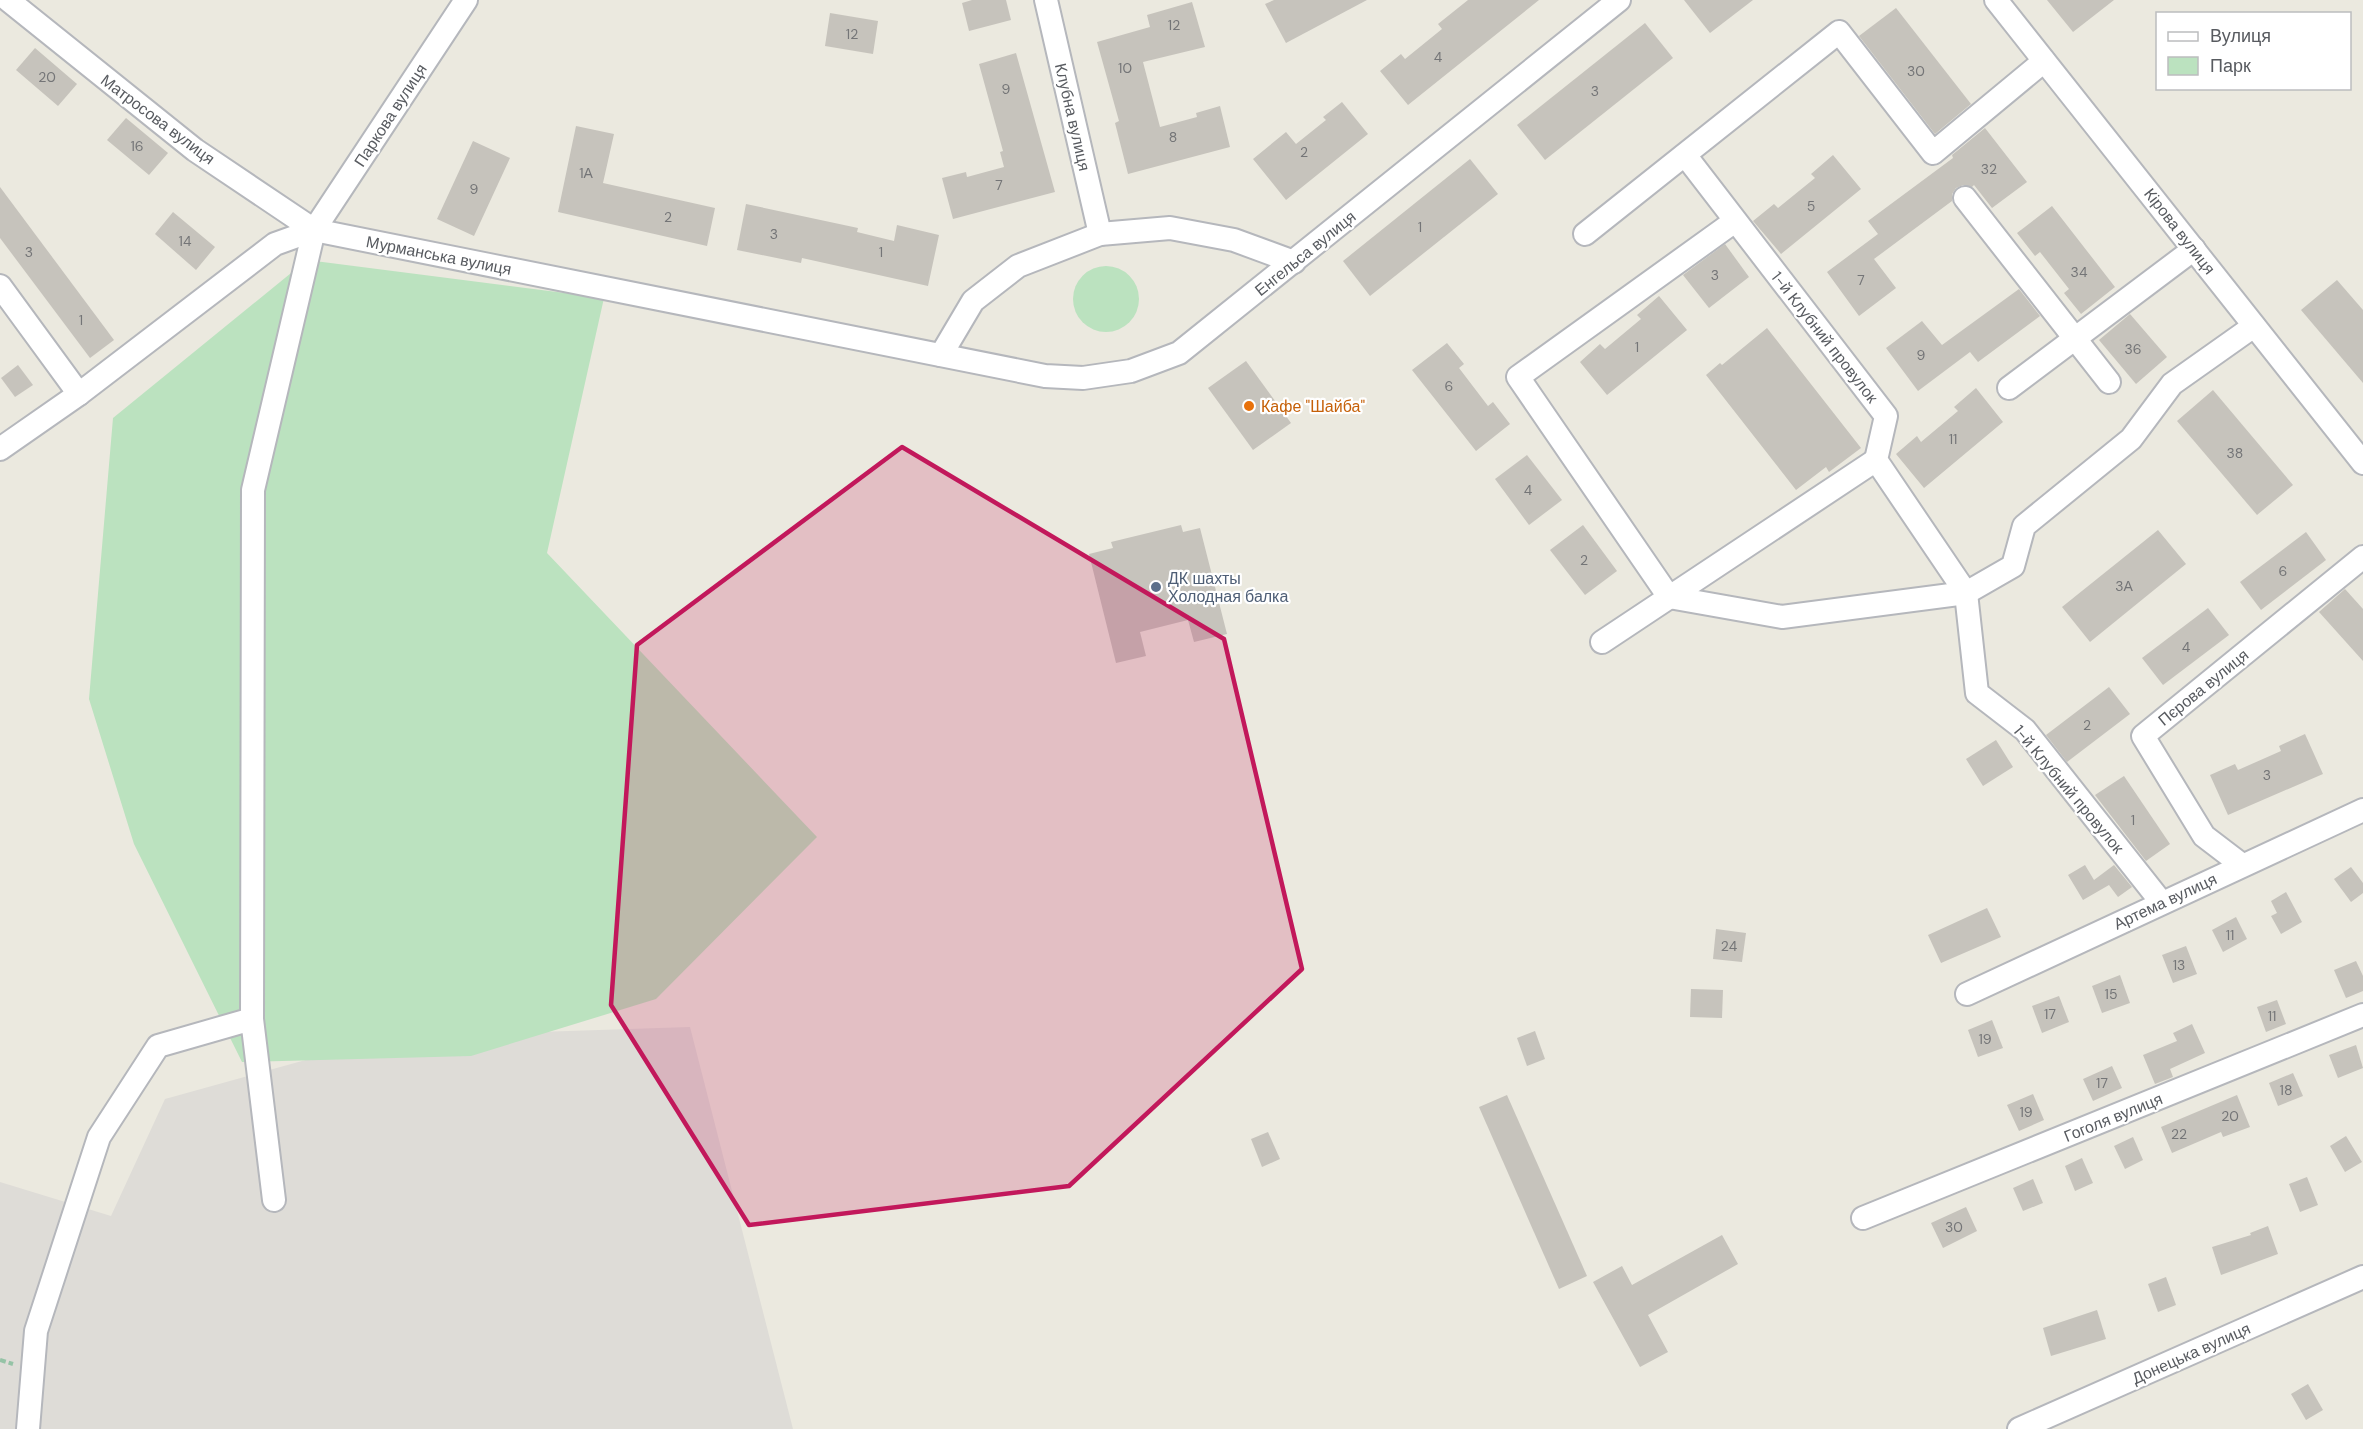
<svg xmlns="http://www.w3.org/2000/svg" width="2363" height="1429" font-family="'DM Sans',sans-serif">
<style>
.industrial{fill:#dedcd7}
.green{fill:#bbe2bf}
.building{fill:#c6c3bc}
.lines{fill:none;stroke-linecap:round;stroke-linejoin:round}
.minor-casing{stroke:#b5b7bc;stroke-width:26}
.path{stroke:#95c3a6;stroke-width:4;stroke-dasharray:6 3;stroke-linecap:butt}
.minor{stroke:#fff;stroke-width:22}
.marked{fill:#c2185b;fill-opacity:0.2;stroke:#c2185b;stroke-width:4.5;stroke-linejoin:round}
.food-dot{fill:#e8710a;stroke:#fff;stroke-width:2}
.service-dot{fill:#5c6f8a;stroke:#fff;stroke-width:2}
.labels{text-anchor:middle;stroke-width:4.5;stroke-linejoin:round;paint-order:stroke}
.number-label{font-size:14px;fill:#747577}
.street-label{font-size:16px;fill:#585b60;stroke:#fff}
.food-label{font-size:16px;fill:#c56008;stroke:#fff;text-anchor:start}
.service-label{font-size:16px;fill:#4e5e75;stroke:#fff;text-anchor:start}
</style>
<rect width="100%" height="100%" fill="#ebe9df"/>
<path class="industrial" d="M690,1027L793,1429H0V1182L111,1216L165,1099L389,1037Z"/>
<g class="green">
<path d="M307,260L604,298L547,553L817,837L656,999L471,1056L242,1062L134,844L89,699L113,418Z"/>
<circle cx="1106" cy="299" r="33"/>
</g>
<g class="building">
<path d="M972,0H1006L1011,20L969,31L962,3Z"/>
<path d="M1274,0H1367L1286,43L1265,4Z"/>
<path d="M1468,0H1539L1408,105L1380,71L1401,54L1405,59L1442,29L1438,24Z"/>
<path d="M1684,0H1753L1710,33Z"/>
<path d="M2047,0H2114L2073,32Z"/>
<path d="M1192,2L1205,47L1143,62L1160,127L1197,117L1196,113L1220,106L1230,147L1128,174L1115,123L1119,121L1097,42L1150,27L1147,15Z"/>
<path d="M1896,8L1971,104L1935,134L1859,36Z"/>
<path d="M830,13L878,21L873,54L825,46Z"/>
<path d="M1645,23L1673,58L1545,160L1517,125Z"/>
<path d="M35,48L77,84L58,106L16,70Z"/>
<path d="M1016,53L1055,192L953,219L942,178L966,172L967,177L1004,167L1000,152L1003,151L979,64Z"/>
<path d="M1342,102L1368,134L1286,200L1253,159L1286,132L1296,144L1326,120L1323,117Z"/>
<path d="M126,118L168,153L149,175L107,140Z"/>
<path d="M576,126L614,134L603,183L715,208L707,246L558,212Z"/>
<path d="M1985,128L2027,182L1992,208L1974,185L1972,187L1963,185L1956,188L1952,194V201L1874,259L1896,288L1859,316L1827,272L1878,234L1868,221L1953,158L1952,155Z"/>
<path d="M473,141L510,158L474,236L437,219Z"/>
<path d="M1833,155L1861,189L1781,254L1753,221L1774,204L1778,208L1815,178L1811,174Z"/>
<path d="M1470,159L1498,194L1370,296L1343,261Z"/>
<path d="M0,187L114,340L90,358L0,238Z"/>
<path d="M746,204L858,228L857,232L894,241L897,225L939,235L928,286L802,258L801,263L737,250Z"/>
<path d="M2052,206L2115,287L2081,314L2064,293L2069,289L2040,252L2035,256L2017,233Z"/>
<path d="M173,212L215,247L196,270L155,234Z"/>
<path d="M1725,244L1749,277L1709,308L1683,275Z"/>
<path d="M2337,280L2363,310V383L2301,310Z"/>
<path d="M2019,289L2040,316L1978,362L1970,352L1918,391L1886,348L1922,321L1942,345Z"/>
<path d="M1659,296L1687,330L1607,395L1580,362L1600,344L1605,349L1641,319L1637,315Z"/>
<path d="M2130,314L2167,357L2136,384L2099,340Z"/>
<path d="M1767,328L1861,448L1829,472L1826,467L1796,490L1706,375L1720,363L1722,365Z"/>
<path d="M1447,343L1464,364L1459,368L1488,406L1493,402L1510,424L1476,451L1412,370Z"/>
<path d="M1246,361L1291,423L1253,450L1208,388Z"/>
<path d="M18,365L33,385L15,397L1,378Z"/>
<path d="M1976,388L2003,422L1924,488L1896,454L1917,436L1921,442L1958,411L1954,407Z"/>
<path d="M2213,390L2293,485L2257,515L2177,421Z"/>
<path d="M1527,455L1562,500L1529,525L1495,479Z"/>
<path d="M1181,525L1183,532L1200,528L1227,634L1194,642L1188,620L1140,632L1146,656L1116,663L1089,554L1113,548L1111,542Z"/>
<path d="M1583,525L1617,571L1585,595L1550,550Z"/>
<path d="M2158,530L2186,564L2090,642L2062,607Z"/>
<path d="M2306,532L2326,560L2261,610L2240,582Z"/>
<path d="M2345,589L2363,609V661L2319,612Z"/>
<path d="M2208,608L2229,635L2163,685L2142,658Z"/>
<path d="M2109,687L2130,714L2067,762L2046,735Z"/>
<path d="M2305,734L2323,774L2228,815L2210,775L2235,764L2238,770L2281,751L2279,746Z"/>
<path d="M1996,740L2013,767L1983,786L1966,759Z"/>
<path d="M2124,776L2170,844L2146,861L2095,795Z"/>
<path d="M2085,865L2094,880L2114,865L2132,887L2118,897L2109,885L2083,900L2068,875Z"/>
<path d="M2351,867L2363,883V893L2351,902L2334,879Z"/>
<path d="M2286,892L2302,922L2281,934L2271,916L2277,913L2271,901Z"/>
<path d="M1987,908L2001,937L1941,963L1928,935Z"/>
<path d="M2236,917L2247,939L2223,952L2212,930Z"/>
<path d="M1716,929L1746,933L1742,962L1713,959Z"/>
<path d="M2186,946L2197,974L2173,983L2162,955Z"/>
<path d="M2356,961L2363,976V991L2346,998L2334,970Z"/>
<path d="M2120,975L2130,1003L2102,1013L2092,986Z"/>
<path d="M1691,989L1723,990L1722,1018L1690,1017Z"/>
<path d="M2059,996L2069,1022L2042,1033L2032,1006Z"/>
<path d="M2277,1000L2286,1024L2266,1032L2257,1007Z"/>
<path d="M1992,1020L2003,1048L1978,1057L1968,1030Z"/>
<path d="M2192,1024L2205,1053L2170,1069L2173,1077L2155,1084L2143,1055L2177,1041L2173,1033Z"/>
<path d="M1535,1031L1545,1059L1527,1066L1517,1038Z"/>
<path d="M2356,1045L2363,1068L2338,1078L2329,1055Z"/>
<path d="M2112,1066L2122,1088L2093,1101L2083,1079Z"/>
<path d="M2293,1073L2303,1096L2278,1106L2269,1083Z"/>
<path d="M2033,1094L2044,1120L2019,1131L2007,1105Z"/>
<path d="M1507,1095L1587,1276L1559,1289L1479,1107Z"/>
<path d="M2237,1095L2250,1127L2223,1137L2221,1132L2172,1153L2161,1127Z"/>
<path d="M1268,1132L1280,1159L1262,1167L1251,1139Z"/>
<path d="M2346,1136L2362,1162L2345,1172L2330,1146Z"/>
<path d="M2133,1137L2143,1160L2125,1169L2114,1146Z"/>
<path d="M2082,1158L2093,1183L2075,1191L2065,1166Z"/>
<path d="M2307,1177L2318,1205L2300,1212L2289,1184Z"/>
<path d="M2033,1179L2043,1203L2023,1211L2013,1188Z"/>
<path d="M1966,1207L1977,1231L1943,1248L1931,1223Z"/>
<path d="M2268,1226L2278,1254L2221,1275L2212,1247L2251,1235L2250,1233Z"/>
<path d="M1722,1235L1738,1264L1648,1315L1668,1352L1640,1367L1593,1282L1622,1266L1632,1285Z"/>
<path d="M2166,1277L2176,1305L2158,1312L2148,1284Z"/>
<path d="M2097,1310L2106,1339L2051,1356L2043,1328Z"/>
<path d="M2308,1384L2323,1410L2306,1420L2291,1394Z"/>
</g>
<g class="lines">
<g class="minor-casing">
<g id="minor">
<path d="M8,0L195,150L314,230"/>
<path d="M1046,0L1100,234"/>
<path d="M1996,0L2363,463"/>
<path d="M1685,155L1886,416L1876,460L1966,593L1977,693L2025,730L2162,903"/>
<path d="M1965,198L2109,382"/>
<path d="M1735,221L1518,377L1669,597L1782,617L1966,593L2013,566L2024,526L2131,439L2172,384L2254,326"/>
<path d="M1585,234L1839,32L1933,153L2044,61"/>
<path d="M0,286L79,394"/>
<path d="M941,355L973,301L1018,266L1100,234L1170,228L1234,240L1294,262"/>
<path d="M2009,388L2194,249"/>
<path d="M0,449L79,394L275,244L314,230L1045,376L1083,378L1131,371L1179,353L1619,0"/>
<path d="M1602,642L1876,460"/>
<path d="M2242,865L2204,836L2143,736L2363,557"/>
<path d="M1967,994L2363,810"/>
<path d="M252,1019L253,490L314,230L466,0"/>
<path d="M1863,1218L2363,1015"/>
<path d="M28,1429L36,1331L99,1137L158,1046L252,1019L274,1200"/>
<path d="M2019,1429L2363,1277"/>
</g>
</g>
<path class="path" d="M0,1360L13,1364"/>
<use href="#minor" class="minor"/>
</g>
<path class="marked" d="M902,447L1224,639L1302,969L1069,1186L749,1225L611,1005L637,645Z"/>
<circle class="food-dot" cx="1249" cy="406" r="6"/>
<circle class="service-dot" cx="1156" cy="587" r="6"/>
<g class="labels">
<g class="number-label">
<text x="1174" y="30">12</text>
<text x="852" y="39">12</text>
<text x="1438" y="62">4</text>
<text x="1125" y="73">10</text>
<text x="1916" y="76">30</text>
<text x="47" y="82">20</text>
<text x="1006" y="94">9</text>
<text x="1595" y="96">3</text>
<text x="1173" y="142">8</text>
<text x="137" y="151">16</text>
<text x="1304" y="157">2</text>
<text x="1989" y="174">32</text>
<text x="586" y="178">1А</text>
<text x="999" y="190">7</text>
<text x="474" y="194">9</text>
<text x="1811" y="211">5</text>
<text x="668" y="222">2</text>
<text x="1420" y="232">1</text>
<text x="774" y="239">3</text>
<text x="185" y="246">14</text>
<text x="29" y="257">3</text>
<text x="881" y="257">1</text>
<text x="2079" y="277">34</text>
<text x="1715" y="280">3</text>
<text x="1861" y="285">7</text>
<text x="81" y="325">1</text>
<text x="1637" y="352">1</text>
<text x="2133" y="354">36</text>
<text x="1921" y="360">9</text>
<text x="1449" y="391">6</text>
<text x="1953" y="444">11</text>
<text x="2235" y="458">38</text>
<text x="1528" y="495">4</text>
<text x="1584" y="565">2</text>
<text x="2283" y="576">6</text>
<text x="2124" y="591">3А</text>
<text x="2186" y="652">4</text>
<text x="2087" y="730">2</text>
<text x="2267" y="780">3</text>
<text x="2133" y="825">1</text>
<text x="2230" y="940">11</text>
<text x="1729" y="951">24</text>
<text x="2179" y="970">13</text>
<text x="2111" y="999">15</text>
<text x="2050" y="1019">17</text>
<text x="2272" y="1021">11</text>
<text x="1985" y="1044">19</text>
<text x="2102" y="1088">17</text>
<text x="2286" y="1095">18</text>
<text x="2026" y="1117">19</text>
<text x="2230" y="1121">20</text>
<text x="2179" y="1139">22</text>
<text x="1954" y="1232">30</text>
</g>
<g class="street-label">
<text transform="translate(390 115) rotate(-57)" y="6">Паркова вулиця</text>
<text transform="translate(1073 117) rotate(77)" y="6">Клубна вулиця</text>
<text transform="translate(158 119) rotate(37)" y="6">Матросова вулиця</text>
<text transform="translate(2180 231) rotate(52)" y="6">Кірова вулиця</text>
<text transform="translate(1305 253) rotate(-39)" y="6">Енгельса вулиця</text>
<text transform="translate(439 255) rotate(11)" y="6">Мурманська вулиця</text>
<text transform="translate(1825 337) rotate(52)" y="6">1-й Клубний провулок</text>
<text transform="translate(2203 687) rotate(-39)" y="6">Пєрова вулиця</text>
<text transform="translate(2069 789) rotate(50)" y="6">1-й Клубний провулок</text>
<text transform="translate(2165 901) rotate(-25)" y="6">Артема вулиця</text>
<text transform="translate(2113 1117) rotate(-22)" y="6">Гоголя вулиця</text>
<text transform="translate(2191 1353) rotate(-24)" y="6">Донецька вулиця</text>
</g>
<g class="food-label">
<text x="1261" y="412">Кафе "Шайба"</text>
</g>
<g class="service-label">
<text x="1168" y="584">ДК шахты<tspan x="1168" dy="18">Холодная балка</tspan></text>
</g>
</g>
<rect x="2156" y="12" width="195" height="78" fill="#ffffff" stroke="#bcbdbf" stroke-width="1.5"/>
<rect x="2168" y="32" width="30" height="9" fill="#ffffff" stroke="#bcbdbf" stroke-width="1.5"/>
<text x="2210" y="42" font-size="18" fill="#585b60">Вулиця</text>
<rect x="2168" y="57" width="30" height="18" fill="#bbe2bf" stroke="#bcbdbf" stroke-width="1.5"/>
<text x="2210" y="72" font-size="18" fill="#585b60">Парк</text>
</svg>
